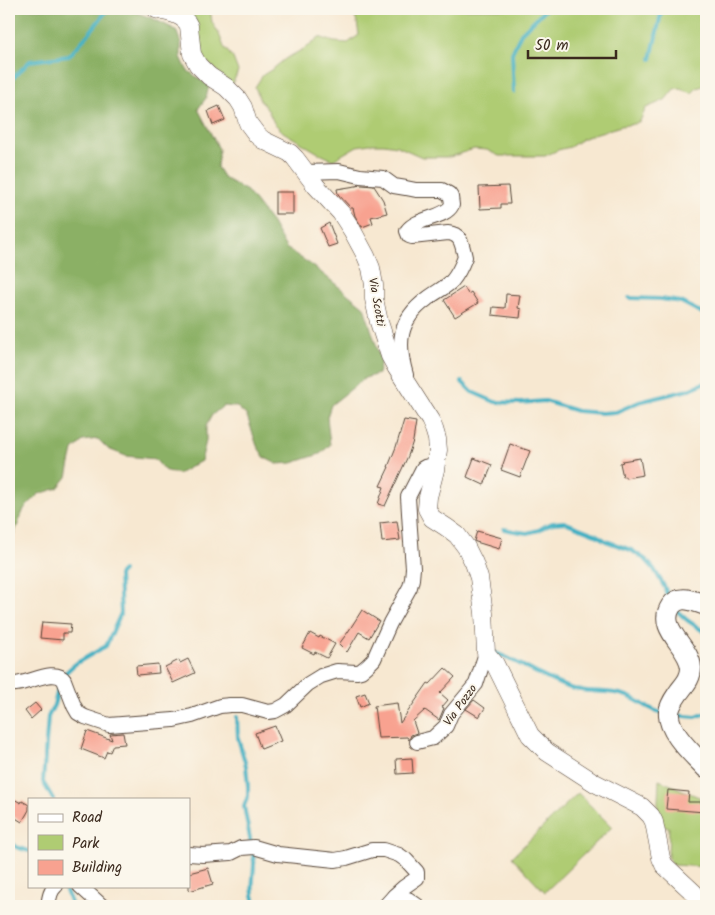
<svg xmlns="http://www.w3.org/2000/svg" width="715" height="915" font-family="Kalam,sans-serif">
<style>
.green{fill:#afcc73;stroke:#757b48}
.forest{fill:#8bb065;stroke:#636d42}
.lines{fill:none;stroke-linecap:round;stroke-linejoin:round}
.stream{stroke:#45b1c3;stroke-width:4}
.building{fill:#f8a290}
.minor-casing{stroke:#574639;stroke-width:16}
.tertiary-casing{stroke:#574639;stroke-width:19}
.secondary-casing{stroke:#574639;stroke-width:22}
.minor{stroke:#fff;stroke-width:14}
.tertiary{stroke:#fff;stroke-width:18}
.secondary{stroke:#fff;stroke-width:20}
.labels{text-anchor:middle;stroke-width:4;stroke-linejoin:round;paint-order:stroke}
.street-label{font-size:12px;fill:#3b2a1e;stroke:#fbf7ec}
</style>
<rect width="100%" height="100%" fill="#fbf7ec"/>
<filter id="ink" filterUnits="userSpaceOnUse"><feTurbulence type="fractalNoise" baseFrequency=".02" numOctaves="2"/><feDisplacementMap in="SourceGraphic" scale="10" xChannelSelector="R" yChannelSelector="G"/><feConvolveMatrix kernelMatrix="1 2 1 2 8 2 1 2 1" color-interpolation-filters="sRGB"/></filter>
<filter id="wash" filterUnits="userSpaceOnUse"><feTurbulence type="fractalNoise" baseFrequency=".0096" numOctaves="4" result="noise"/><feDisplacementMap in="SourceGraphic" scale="20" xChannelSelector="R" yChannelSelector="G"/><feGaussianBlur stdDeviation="1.12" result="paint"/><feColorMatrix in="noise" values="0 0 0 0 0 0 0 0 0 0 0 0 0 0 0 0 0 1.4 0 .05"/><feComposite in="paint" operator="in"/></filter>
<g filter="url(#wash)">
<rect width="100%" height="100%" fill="#f7e8d1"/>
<g class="green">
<path d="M180,9H210L212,22L219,34L224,47L233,58L238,71L232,85L203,59L191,15Z"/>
<path d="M351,9H706V85L697,88L692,93L686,91L680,88L674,89L665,100L646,108L640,121L634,124L621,126L594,134L582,139L570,147L558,150L545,156H499L487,150L474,149L450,157H422L397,146L384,144H370L357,146L333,160L320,154L283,132L274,123L268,110L260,100L255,87L263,75L274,68L285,59L309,46L319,37L334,42L348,43L359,35L357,22Z"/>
<path d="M659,780L706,800V867L673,865L668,857L669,827L660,826L657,819Z"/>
<path d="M578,793L612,827L545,892L512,857Z"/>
</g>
<path class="forest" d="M9,9H126L152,18L176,30L181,43V57L187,70L209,86L206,98L198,109L219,149L217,167L224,178L247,191L272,223L286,248L313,266L364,307L381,360L378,374L365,378L331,405L327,417L330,445L320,454L292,463L277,464L265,458L257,446L247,416L237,407L223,406L212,415L206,426V441L201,461L178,474L164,470L155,459L126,456L108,449L98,439L83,441L73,450L67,477L58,488L39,494L24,509L14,534L9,536Z"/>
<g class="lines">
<g class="stream">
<path d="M651,59L662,9"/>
<path d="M9,82L30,61L69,56L91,31L108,9"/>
<path d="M514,92L512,53L521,33L546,9"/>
<path d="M629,298L661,299L681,302L706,315"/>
<path d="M462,382L472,392L495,402L520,403L545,401L577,411L602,413L616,412L639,402L688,390L706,382"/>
<path d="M504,529L514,531L527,533L539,530L547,525L553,523L564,522L595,534L606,541L631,550L646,560L654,569L665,588L668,600"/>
<path d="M676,610L687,620L706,633"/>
<path d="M493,652C519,661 541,678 567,687C585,694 606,689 624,695C639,699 647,710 663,713"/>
<path d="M63,675L75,664L106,646L121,613L119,575L123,571"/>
<path d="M674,715L696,717L706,713"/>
<path d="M237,717L238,738L246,766L248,786V796L244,806L251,844"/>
<path d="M53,799L43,782L48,717L54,705L60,681"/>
<path d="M9,839L16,847L29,851"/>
<path d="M252,851C253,855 254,859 254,863C254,878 249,892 257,906"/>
<path d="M64,886L72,906"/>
</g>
</g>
<g id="blocks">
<g class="building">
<path d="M219,106L225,120L213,125L208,111Z"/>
<path d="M362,185L374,186L383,200L387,213L371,217L373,223L362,227L355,216L353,208H351L338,194L337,189Z"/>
<path d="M508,186L510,204H501V208L480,209L479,187Z"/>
<rect x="275" y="192" width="18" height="22"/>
<path d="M329,223L337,244L328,247L320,228Z"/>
<path d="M464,287L468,294L471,292L478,303L455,317L444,300Z"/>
<path d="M506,294L520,295L518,308L521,309L520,318L492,315L493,307L505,308Z"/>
<path d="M404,420L416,422L413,441L408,456L385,506L378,504L384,487L380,486L389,467H388L396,447Z"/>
<path d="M510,444L530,451L520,477L501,470Z"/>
<path d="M474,458L492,465L484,485L467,477Z"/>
<path d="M640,458L643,475L625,478V476L623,477L620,463L623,462L622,461Z"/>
<path d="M397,521L400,540L382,542L380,523Z"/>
<path d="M477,531L502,538L499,549L476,542L474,541Z"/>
<path d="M362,610L379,621L369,638L359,632L347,652L339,644L348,632Z"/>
<path d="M42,622L71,624L70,633H63V640L40,638Z"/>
<path d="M310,633L319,638L320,636L335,644L327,658L315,652L314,654L302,648Z"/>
<path d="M188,659L195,673L173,683L165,667L179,660L180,663Z"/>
<path d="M158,664L159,673L137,675L136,666Z"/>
<path d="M445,668L455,677L440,693L448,700L442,707L444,708L439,720L425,710L413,721L417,733L411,735L409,740L407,737L378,738L374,706L397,703L400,723L428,683L430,684Z"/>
<path d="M365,693L369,703L360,707L356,696Z"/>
<path d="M474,700L485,708L479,717L466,709Z"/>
<path d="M35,703L41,710L31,719L25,711Z"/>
<path d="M275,726L281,741L261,749L255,733Z"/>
<path d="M87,731L112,740L110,734L123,733L125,744L113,745L110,752L107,751L104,758L81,749Z"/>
<path d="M412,758L413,773L397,774L396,759Z"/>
<path d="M668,790L689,792L688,802H706L705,812L666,809Z"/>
<path d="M12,798L21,803L22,801L29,805V810L22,822L9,814V803Z"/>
<path d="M208,868L213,884L189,891V873Z"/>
</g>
</g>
</g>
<g filter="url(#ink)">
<use href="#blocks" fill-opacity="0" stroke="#574639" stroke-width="1"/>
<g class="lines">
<g class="minor-casing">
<g id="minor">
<path d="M305,172L339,171L360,176L383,178L394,186L406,188L416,190H442L449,194L451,197L452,205C445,219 417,217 407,231L409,236L412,237L448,233C462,234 462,246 465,257C462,265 457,275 452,281C445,288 434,293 427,299C398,320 397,344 406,375"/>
<path d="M9,684C24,687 54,666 64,680L74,706L78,713L85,717L109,725L174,720L192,716L220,706L230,705H242L268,712L275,711L286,705L308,684L321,676L337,671L357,672L361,671L367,666L374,659L390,623L410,587L412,579L413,568L410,529L408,497L423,468C427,465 432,466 435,470"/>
<path d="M417,742L433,738L446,726L451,714L476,684L486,653"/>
<path d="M189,854L203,855L231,853L241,848L254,847L278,854L335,860L346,858L372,850H384L399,855L406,860L417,872V878L404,887L394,896"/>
<path d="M80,886L102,906"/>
<path d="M48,906C49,899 50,890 56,886"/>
<path d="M385,906L394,896L408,899L418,906"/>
</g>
</g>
<g class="tertiary-casing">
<path id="tertiary" d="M156,9C167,12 184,14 189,26L192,54L198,65L209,76L226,87L238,99L243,107L248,123L257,135L263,140L290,153L295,158L316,186L341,213L352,230L366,256L371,268L374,285V299L379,322L390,356L396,367L430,420L434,429L437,439L438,450L435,470L428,497L427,509L432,518L446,527L457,535L466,547L474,563L479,578L484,613L486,653L495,664L530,735L547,752L595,783L642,807L651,816L654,822L661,858L664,865L694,893L703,906"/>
</g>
<g class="secondary-casing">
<path id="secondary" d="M706,605C695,602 680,593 671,606C656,629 690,646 691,668C691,678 685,684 679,692C675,698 670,704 669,712C667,732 694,755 706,768"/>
</g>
<use href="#minor" class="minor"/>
<use href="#tertiary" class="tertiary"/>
<use href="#secondary" class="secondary"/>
</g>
</g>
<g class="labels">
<g class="street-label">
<text transform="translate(377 302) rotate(80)" y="4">Via Scotti</text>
<text transform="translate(460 705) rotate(-54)" y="4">Via Pozzo</text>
</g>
</g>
<rect width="715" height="915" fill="none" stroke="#fbf7ec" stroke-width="30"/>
<rect x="28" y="798" width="162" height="90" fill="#fbf7ec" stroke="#aea59a"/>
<rect x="38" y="814" width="25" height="8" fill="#ffffff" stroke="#aea59a"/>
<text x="72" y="822" font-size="15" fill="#3b2a1e">Road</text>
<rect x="38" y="835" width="25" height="15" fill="#afcc73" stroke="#aea59a"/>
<text x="72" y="848" font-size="15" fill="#3b2a1e">Park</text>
<rect x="38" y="860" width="25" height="15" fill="#f8a290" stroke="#aea59a"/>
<text x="72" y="872" font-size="15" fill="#3b2a1e">Building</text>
<path d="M528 50v8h88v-8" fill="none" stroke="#3b2a1e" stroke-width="2.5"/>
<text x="535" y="50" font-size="15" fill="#3b2a1e" stroke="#fbf7ec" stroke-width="4" paint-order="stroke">50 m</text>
</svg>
